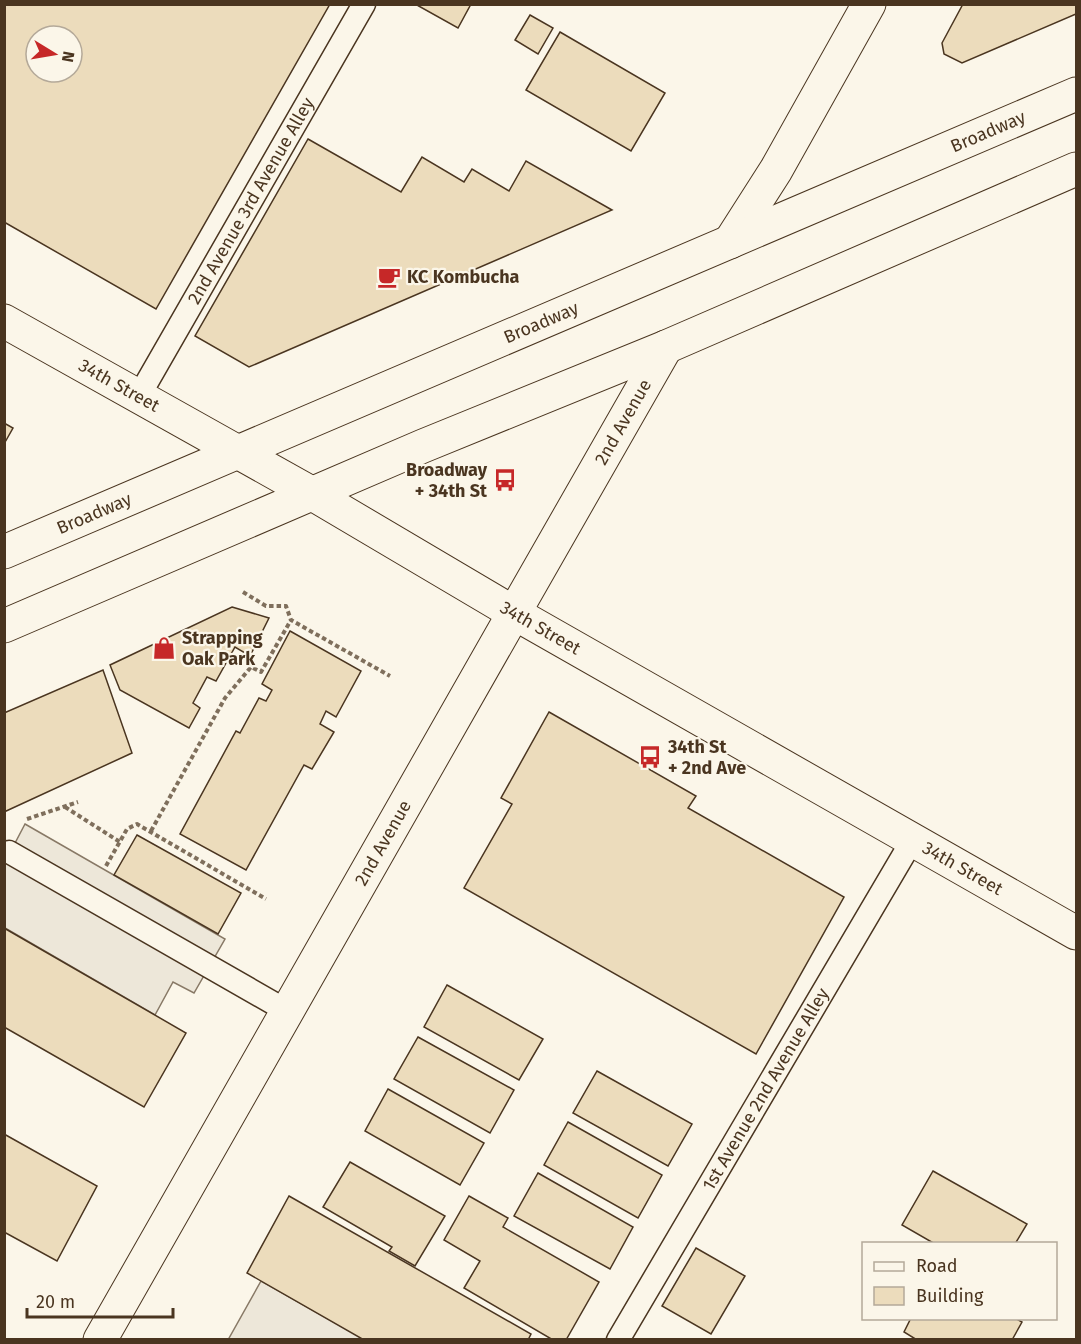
<svg xmlns="http://www.w3.org/2000/svg" width="1081" height="1344" font-family="'Fira Sans',sans-serif">
<style>
.parking{fill:#ede7d9;stroke:#887966;stroke-width:1.5}
.building{fill:#ecdcbc;stroke:#4a3520;stroke-width:1.5;fill-rule:evenodd}
.lines{fill:none;stroke-linecap:round;stroke-linejoin:round}
.lane-casing{stroke:#4a3520;stroke-width:25}
.street-casing{stroke:#4a3520;stroke-width:35}
.secondary-casing{stroke:#4a3520;stroke-width:35}
.path{stroke:#7f6f5c;stroke-width:4;stroke-dasharray:4.5 3;stroke-linecap:butt}
.lane{stroke:#fbf6e9;stroke-width:22}
.street{stroke:#fbf6e9;stroke-width:33}
.secondary{stroke:#fbf6e9;stroke-width:33}
.labels{text-anchor:middle;stroke-width:4.5;stroke-linejoin:round;paint-order:stroke}
.street-label{font-size:18px;fill:#4a3520;stroke:#fbf6e9}
.poi-label{font-size:18px;font-weight:bold;fill:#4a3520;stroke:#fbf6e9;text-anchor:start}
</style>
<rect width="100%" height="100%" fill="#fbf6e9"/>
<g class="parking">
<path d="M25,824L225,939L194,993L173,982L155,1015L5,928V840L14,845Z"/>
<path d="M261,1281L364,1339L228,1340Z"/>
</g>
<g class="building">
<path d="M4,4H330L156,309L4,222ZM36,36H72V72H36Z"/>
<path d="M415,4H471L458,28Z"/>
<path d="M963,4H1076V14L962,63L944,54L942,43Z"/>
<path d="M530,15L553,28L538,54L515,40Z"/>
<path d="M560,32L665,93L631,151L526,90Z"/>
<path d="M308,139L401,192L422,157L464,182L472,169L509,191L526,161L612,210L249,367L195,336Z"/>
<path d="M4,423L13,428L4,444Z"/>
<path d="M232,607L269,618L250,656L235,647L216,681L207,677L193,703L200,708L189,728L120,690L110,665Z"/>
<path d="M290,631L361,671L336,717L326,711L320,724L334,732L312,769L304,765L246,870L180,834L236,731L240,733L259,698L266,701L272,690L262,684Z"/>
<path d="M103,670L132,753L4,812V713Z"/>
<path d="M549,712L696,796L688,808L844,897L756,1054L464,888L512,804L501,798Z"/>
<path d="M137,835L241,893L218,934L114,875Z"/>
<path d="M4,928L186,1033L144,1107L4,1027Z"/>
<path d="M447,985L543,1039L519,1080L424,1027Z"/>
<path d="M418,1037L514,1090L490,1133L394,1079Z"/>
<path d="M597,1071L692,1124L668,1166L573,1113Z"/>
<path d="M388,1089L484,1143L460,1185L365,1131Z"/>
<path d="M568,1122L662,1175L638,1218L544,1165Z"/>
<path d="M4,1134L97,1186L57,1261L4,1232Z"/>
<path d="M350,1162L445,1216L415,1266L389,1251L392,1247L323,1207Z"/>
<path d="M933,1171L1027,1224L1015,1244H935L902,1225Z"/>
<path d="M538,1173L633,1227L610,1269L514,1216Z"/>
<path d="M289,1196L531,1334L528,1340H364L247,1273Z"/>
<path d="M469,1196L508,1218L503,1227L599,1282L566,1340H553L464,1288L480,1261L444,1240Z"/>
<path d="M696,1248L745,1276L711,1334L662,1306Z"/>
<path d="M911,1318H1015L1022,1322L1012,1340H917L904,1332Z"/>
</g>
<g class="lines">
<g class="lane-casing">
<g id="lane">
<path id="s1" d="M139,396L364,4"/>
<path d="M9,852L287,1011"/>
<path id="s2" d="M618,1340L913,839"/>
</g>
</g>
<g class="street-casing">
<g id="street">
<path id="s3" d="M514,613L666,347"/>
</g>
</g>
<g class="secondary-casing">
<g id="secondary">
<path d="M730,242L776,170L869,4"/>
<path id="s4" d="M4,321L311,493L514,613L1076,933"/>
<path id="s5" d="M4,552L1076,94"/>
<path d="M4,626L423,446L666,347L1076,169"/>
<path id="s6" d="M100,1340L514,613"/>
</g>
</g>
<g class="path">
<path d="M243,592L266,606H286L291,620L390,676"/>
<path d="M65,807L120,842"/>
<path d="M27,819L78,802"/>
<path d="M151,831L225,698L251,667L261,672L291,620"/>
<path d="M106,866L127,829L137,824L266,899"/>
</g>
<use href="#lane" class="lane"/>
<use href="#street" class="street"/>
<use href="#secondary" class="secondary"/>
</g>
<defs>
<g id="cafe-bare" transform="scale(1.8)"><path d="M-5.5-4.5H6V0H3Q3 3.5 0 3.5H-2.5Q-5.5 3.5-5.5 0ZM3-3.2v2h1.7v-2ZM-6 4.5H4V6H-6Z" fill="#c62828" stroke="#fbf6e9" stroke-width="2.5" paint-order="stroke"/></g>
<g id="bus-bare" transform="scale(1.8)"><path d="M-5-6H5V4H4V6H2V4H-2V6H-4V4H-5ZM-3.5-4V0h7V-4ZM-3.5 1.2v1.5H-2V1.2ZM2 1.2v1.5H3.5V1.2Z" fill="#c62828" stroke="#fbf6e9" stroke-width="2.5" paint-order="stroke"/></g>
<g id="shop-bare" transform="scale(1.8)"><path d="M-5-2.5h2.3a2.7 3.5 0 0 1 5.4 0H5L5.5 6h-11ZM-1.5-2.5h3a1.5 2.3 0 0 0-3 0Z" fill="#c62828" stroke="#fbf6e9" stroke-width="2.5" paint-order="stroke"/></g>
</defs>
<g fill-rule="evenodd">
<use href="#cafe-bare" x="389" y="277"/>
<use href="#bus-bare" x="505" y="480"/>
<use href="#shop-bare" x="164" y="648"/>
<use href="#bus-bare" x="650" y="757"/>
</g>
<g class="labels">
<g class="street-label">
<text dy="6" stroke="none"><textPath href="#s5" startOffset="1070">Broadway</textPath></text>
<text dy="6" stroke="none"><textPath href="#s1" startOffset="225">2nd Avenue 3rd Avenue Alley</textPath></text>
<text dy="6" stroke="none"><textPath href="#s5" startOffset="584">Broadway</textPath></text>
<text dy="6" stroke="none"><textPath href="#s4" startOffset="132">34th Street</textPath></text>
<text dy="6" stroke="none"><textPath href="#s3" startOffset="220">2nd Avenue</textPath></text>
<text dy="6" stroke="none"><textPath href="#s5" startOffset="98">Broadway</textPath></text>
<text dy="6" stroke="none"><textPath href="#s4" startOffset="618">34th Street</textPath></text>
<text dy="6" stroke="none"><textPath href="#s6" startOffset="572">2nd Avenue</textPath></text>
<text dy="6" stroke="none"><textPath href="#s4" startOffset="1104">34th Street</textPath></text>
<text dy="6" stroke="none"><textPath href="#s2" startOffset="291">1st Avenue 2nd Avenue Alley</textPath></text>
</g>
<g class="poi-label">
<text x="407" y="283">KC Kombucha</text>
<text x="487" y="476" text-anchor="end">Broadway<tspan x="487" dy="21">+ 34th St</tspan></text>
<text x="182" y="644">Strapping<tspan x="182" dy="21">Oak Park</tspan></text>
<text x="668" y="753">34th St<tspan x="668" dy="21">+ 2nd Ave</tspan></text>
</g>
</g>
<rect width="1081" height="1344" fill="none" stroke="#4a3520" stroke-width="12"/>
<rect x="862" y="1242" width="195" height="78" fill="#fbf6e9" stroke="#b4a999" stroke-width="1.5"/>
<rect x="874" y="1262" width="30" height="9" fill="#fbf6e9" stroke="#b4a999" stroke-width="1.5"/>
<text x="916" y="1272" font-size="18" fill="#4a3520">Road</text>
<rect x="874" y="1287" width="30" height="18" fill="#ecdcbc" stroke="#b4a999" stroke-width="1.5"/>
<text x="916" y="1302" font-size="18" fill="#4a3520">Building</text>
<g transform="translate(54 54) rotate(101)"><circle r="28" fill="#fbf6e9" stroke="#b4a999" stroke-width="1.5"/>
<path d="M0-4.5L10 22L0 15L-10 22Z" fill="#c62828"/>
<text y="-9" font-size="16" font-weight="bold" text-anchor="middle" fill="#4a3520">N</text>
</g>
<path d="M27 1308v9h146v-9" fill="none" stroke="#4a3520" stroke-width="3"/>
<text x="36" y="1308" font-size="18" fill="#4a3520" stroke="#fbf6e9" stroke-width="4.5" paint-order="stroke">20 m</text>
</svg>
